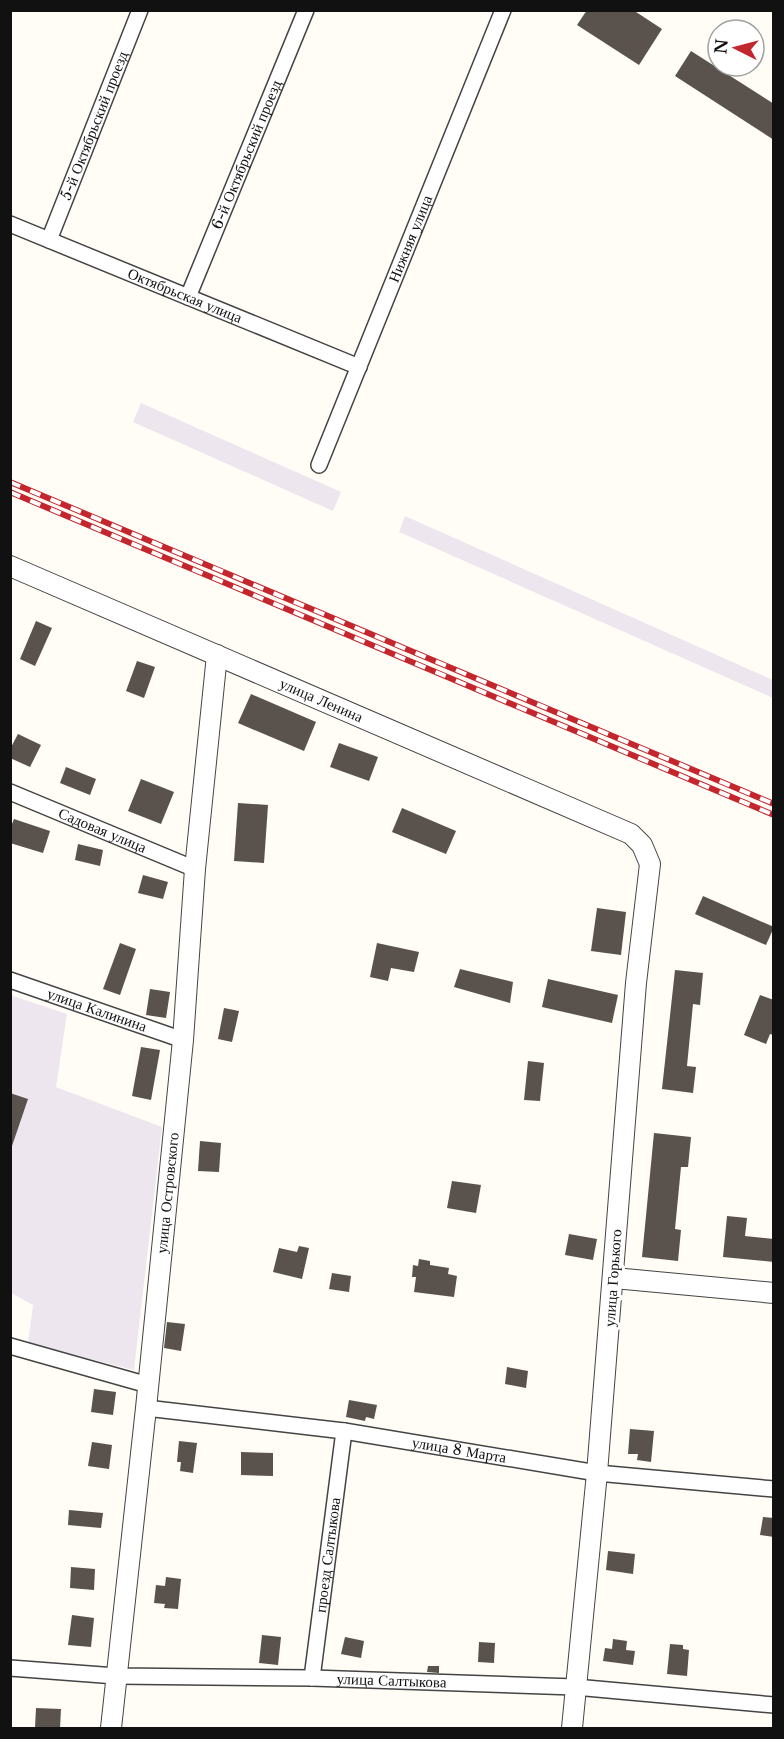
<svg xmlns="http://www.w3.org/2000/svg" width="784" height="1739" font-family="'Libre Baskerville',serif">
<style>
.industrial{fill:#eee6ef}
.building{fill:#5a524d}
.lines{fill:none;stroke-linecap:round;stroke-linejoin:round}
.minor-casing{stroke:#444;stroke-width:18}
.tertiary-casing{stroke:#444;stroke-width:22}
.minor{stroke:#fff;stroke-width:15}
.tertiary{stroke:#fff;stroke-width:20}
.rail-casing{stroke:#c4262e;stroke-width:6}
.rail{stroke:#fff;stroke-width:4;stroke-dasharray:11;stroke-linecap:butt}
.labels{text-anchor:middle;stroke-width:6;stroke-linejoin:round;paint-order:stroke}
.street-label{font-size:15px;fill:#111;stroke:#fff}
</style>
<rect width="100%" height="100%" fill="#fffdf5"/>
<g class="industrial">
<path d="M141,403L341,492L333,511L133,422Z"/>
<path d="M405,516L773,680V698L399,532Z"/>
<path d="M10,995L67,1014L56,1087L162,1127L134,1370L28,1343L33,1305L11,1293Z"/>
</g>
<g class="building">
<path d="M587,10H633L662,29L639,65L577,25Z"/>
<path d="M691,51L774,104V140L675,76Z"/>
<path d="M36,621L52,628L35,666L20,659Z"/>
<path d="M137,661L155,667L144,698L126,691Z"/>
<path d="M251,694L316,722L304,751L238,723Z"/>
<path d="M18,734L41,745L30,767L10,758V749Z"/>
<path d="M339,743L378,757L369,781L330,767Z"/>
<path d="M66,767L96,779L90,795L60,783Z"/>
<path d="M141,779L174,792L161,824L128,811Z"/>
<path d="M238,803L268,805L264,863L234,861Z"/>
<path d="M402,808L456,831L446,854L392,832Z"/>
<path d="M14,819L50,831L43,853L10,843V829Z"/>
<path d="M78,844L103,850L100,866L75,860Z"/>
<path d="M143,875L168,882L163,899L138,893Z"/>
<path d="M703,896L774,927L766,945L695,914Z"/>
<path d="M597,908L626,912L621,955L591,951Z"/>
<path d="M120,943L136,949L120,995L103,989Z"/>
<path d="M377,943L419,952L414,972L391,968L388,981L370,977Z"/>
<path d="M460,969L513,982L510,1003L454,987Z"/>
<path d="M675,970L703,973L700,1005L693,1004L687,1066L696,1067L693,1093L662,1089Z"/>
<path d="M548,979L618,995L612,1023L542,1007Z"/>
<path d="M150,989L170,992L166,1018L146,1015Z"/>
<path d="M760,995L774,1000V1035L770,1034L766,1044L744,1035Z"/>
<path d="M224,1008L239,1011L232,1042L218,1039Z"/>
<path d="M141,1047L160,1050L151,1100L132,1096Z"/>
<path d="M528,1061L544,1063L540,1101L524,1100Z"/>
<path d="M10,1093L28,1099L12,1146L10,1145Z"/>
<path d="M654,1133L691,1137L688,1167H681L675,1229L681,1230L678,1261L642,1257Z"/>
<path d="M200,1141L221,1143L219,1172L198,1171Z"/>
<path d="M452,1181L481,1185L476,1213L447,1208Z"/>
<path d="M727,1216L747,1218L745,1236L774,1239V1262L723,1257Z"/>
<path d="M569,1234L597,1239L593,1260L565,1255Z"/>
<path d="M299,1246L309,1248L302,1279L273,1272L279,1248L297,1252Z"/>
<path d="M419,1259L430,1261V1265L449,1268L448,1274L457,1276L454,1297L414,1292L416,1277H412L413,1265L418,1266Z"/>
<path d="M332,1273L351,1276L349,1292L329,1289Z"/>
<path d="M167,1322L185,1324L181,1351L164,1348Z"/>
<path d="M507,1367L528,1371L526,1388L505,1384Z"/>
<path d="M94,1389L116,1392L113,1415L91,1412Z"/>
<path d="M349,1400L377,1405L374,1419L366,1417L365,1421L346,1417Z"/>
<path d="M630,1429L654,1431L651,1462L637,1460L638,1454H628Z"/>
<path d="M179,1441L197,1443L193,1473L180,1471L181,1462H177Z"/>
<path d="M92,1442L112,1445L109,1469L88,1466Z"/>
<path d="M241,1452L273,1453V1476L241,1475Z"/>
<path d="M69,1510L103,1513L101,1528L68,1525Z"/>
<path d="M763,1517L774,1518V1537L760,1535Z"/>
<path d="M608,1551L635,1554L633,1574L606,1570Z"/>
<path d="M71,1567L95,1569L94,1590L70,1588Z"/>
<path d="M166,1577L181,1579L178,1609L164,1608L165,1604L154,1603L156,1585L165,1586Z"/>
<path d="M72,1615L94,1618L91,1647L68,1645Z"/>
<path d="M262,1635L281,1637L278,1665L259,1663Z"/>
<path d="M345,1637L364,1641L361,1658L341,1654Z"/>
<path d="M613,1639L627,1641L626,1650L635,1651L633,1665L603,1661L605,1648L612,1649Z"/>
<path d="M479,1642L495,1643L494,1663L478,1662Z"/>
<path d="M670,1644L683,1645V1649L689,1650L687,1676L667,1674Z"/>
<path d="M428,1666H439V1673L427,1672Z"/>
<path d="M36,1708L61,1709L60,1728H35Z"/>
</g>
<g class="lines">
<g class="minor-casing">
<g id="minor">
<path id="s1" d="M10,224L359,367"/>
<path id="s2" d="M49,240L140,10"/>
<path id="s3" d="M188,297L306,10"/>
<path id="s4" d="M319,465L503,10"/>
<path id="s5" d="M10,792L195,869"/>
<path id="s6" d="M10,980L183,1040"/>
<path d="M10,1346L148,1385"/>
<path id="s7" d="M146,1408L344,1431L597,1473L774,1489"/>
<path id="s8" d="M10,1668L116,1676L312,1678L575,1687L774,1705"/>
<path id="s9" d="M312,1678L344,1431"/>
</g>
</g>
<g class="tertiary-casing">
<g id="tertiary">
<path id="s10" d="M10,566L631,834L642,845L650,864L636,983L597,1473L572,1728"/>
<path d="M614,1278L774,1293"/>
<path id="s11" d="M111,1728L146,1408L183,1040L195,869L217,655"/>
</g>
</g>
<use href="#minor" class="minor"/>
<use href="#tertiary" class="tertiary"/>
<g class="rail-casing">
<g id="rail">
<path d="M10,482L774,804"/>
<path d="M10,492L774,815"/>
</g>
</g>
<use href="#rail" class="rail"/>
</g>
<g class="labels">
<g class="street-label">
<text dy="5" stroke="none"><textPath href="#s2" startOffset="123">5-й Октябрьский проезд</textPath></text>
<text dy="5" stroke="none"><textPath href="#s3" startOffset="154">6-й Октябрьский проезд</textPath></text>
<text dy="5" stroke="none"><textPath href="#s4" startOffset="244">Нижняя улица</textPath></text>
<text dy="5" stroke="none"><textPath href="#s1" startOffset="189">Октябрьская улица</textPath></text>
<text dy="5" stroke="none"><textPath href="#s10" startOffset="339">улица Ленина</textPath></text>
<text dy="5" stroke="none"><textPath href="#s5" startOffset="100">Садовая улица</textPath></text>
<text dy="5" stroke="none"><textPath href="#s6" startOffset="92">улица Калинина</textPath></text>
<text dy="5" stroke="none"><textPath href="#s11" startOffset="538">улица Островского</textPath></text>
<text transform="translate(613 1278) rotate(-86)" y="5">улица Горького</text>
<text dy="5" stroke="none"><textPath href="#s7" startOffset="316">улица 8 Марта</textPath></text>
<text dy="5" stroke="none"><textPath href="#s9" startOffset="124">проезд Салтыкова</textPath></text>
<text dy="5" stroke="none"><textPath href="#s8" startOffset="382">улица Салтыкова</textPath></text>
</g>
</g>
<rect width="784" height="1739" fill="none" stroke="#111111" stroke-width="24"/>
<g transform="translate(736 48) rotate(276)"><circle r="28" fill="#ffffff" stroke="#a0a0a0" stroke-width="1.5"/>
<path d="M0-4.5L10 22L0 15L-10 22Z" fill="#c4262e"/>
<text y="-9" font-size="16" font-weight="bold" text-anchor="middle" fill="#111111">N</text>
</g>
</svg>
